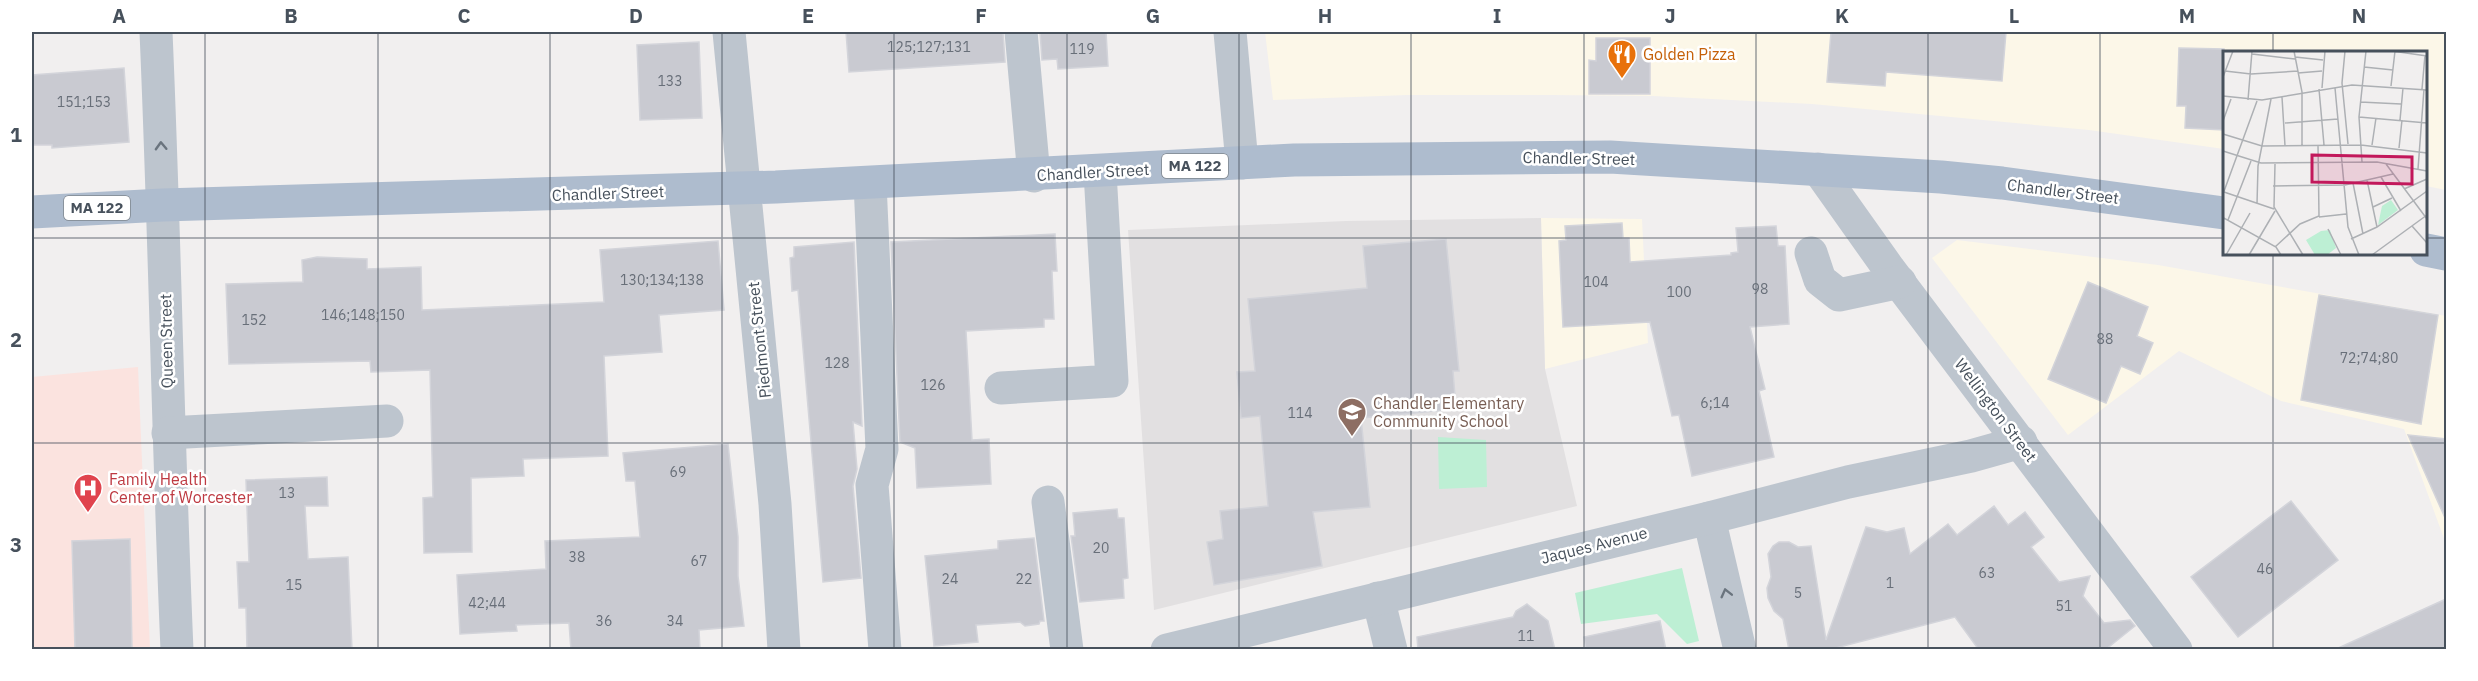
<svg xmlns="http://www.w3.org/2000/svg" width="2478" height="681" font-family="'IBM Plex Sans',sans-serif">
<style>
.commercial{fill:#fcf7e8}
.education{fill:#e2e0e1}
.medical{fill:#fbe3df}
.green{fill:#bdefd4}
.building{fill:#c9cad1;stroke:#d3d4da;stroke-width:1.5}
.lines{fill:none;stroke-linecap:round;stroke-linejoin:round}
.minor{stroke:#bdc5ce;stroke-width:33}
.major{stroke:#aebcce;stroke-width:33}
.oneway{stroke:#6a747e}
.grid{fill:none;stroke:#47515c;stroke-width:1.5;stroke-opacity:0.55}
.labels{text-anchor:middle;stroke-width:5;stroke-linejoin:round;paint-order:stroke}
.number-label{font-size:14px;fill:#686f79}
.shield{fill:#fff;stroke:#7e858d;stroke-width:1.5}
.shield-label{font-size:15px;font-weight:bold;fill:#47515c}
.food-label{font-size:16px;fill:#c56008;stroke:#fff;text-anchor:start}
.street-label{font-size:16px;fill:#47515c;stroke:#fff}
.education-label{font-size:16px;fill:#785e54;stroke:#fff;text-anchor:start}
.health-label{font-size:16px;fill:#be3a42;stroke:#fff;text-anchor:start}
.inset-road{fill:none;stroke:#adb0b4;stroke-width:1.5}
.view{fill:#c2185b;fill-opacity:0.15;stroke:#c2185b;stroke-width:3}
.inset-edge{fill:none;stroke:#47515c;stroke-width:3}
.neatline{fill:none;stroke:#47515c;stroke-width:2}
.grid-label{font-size:20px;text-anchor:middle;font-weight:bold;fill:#47515c}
</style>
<rect width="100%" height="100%" fill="#f1efef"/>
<g class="commercial">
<path d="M1265,32H2446V190L2426,186V52H2224V149L2089,130L1812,104L1653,96L1551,95H1407L1273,100Z"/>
<path d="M1541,218L1642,219L1648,343L1545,369Z"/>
<path d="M1957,240L2158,265L2446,316V544L2404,429L2281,401L2179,351L2068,435L1932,258Z"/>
</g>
<path class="education" d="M1541,218L1545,369L1577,506L1154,610L1128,230L1346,221Z"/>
<path class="medical" d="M138,367L150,649L32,650V377Z"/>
<g class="green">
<path d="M1438,437L1486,440L1487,487L1439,489Z"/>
<path d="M1682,568L1699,641L1687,644L1657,614L1581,624L1575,593Z"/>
</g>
<g class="building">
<path d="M846,32H1003L1005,62L849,72Z"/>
<path d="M1040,32H1106L1108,66L1058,69L1057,59L1042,60Z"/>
<path d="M1831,32H2006L2002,81L1886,72L1885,86L1827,82Z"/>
<path d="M1596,38H1650V94H1589V60L1596,61Z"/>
<path d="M699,42L702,118L640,120L637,45Z"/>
<path d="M2179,48L2224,49V130L2185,128L2186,106H2177Z"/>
<path d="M124,68L129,142L52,148V145H32V75Z"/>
<path d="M1622,223L1623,238H1629L1630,262L1731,255V253L1738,252L1736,228L1776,226L1778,246H1785L1789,324L1750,327L1765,389L1759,391L1774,457L1692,476L1679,415L1672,416L1650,322L1563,327L1559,241L1566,240L1565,226Z"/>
<path d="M1055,234L1057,271H1052L1054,319H1044V327L966,331L972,440L989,439L991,484L917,488L915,448L900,442L891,242Z"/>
<path d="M1446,239L1459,371H1453L1456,409L1361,418L1370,507L1313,512L1322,566L1214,585L1207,542L1223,539L1220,511L1268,506L1260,416L1241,418L1237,372L1255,371L1248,299L1367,288L1363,246Z"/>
<path d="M718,241L724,310L659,315L662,352L604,356L608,456L523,459L524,476L471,478L472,552L424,553L423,498L433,497L430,370L371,372L370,361L229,364L226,284L303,282L302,260L317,257L367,259V269L421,267L422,310L604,302L600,250Z"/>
<path d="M854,242L862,426L853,422L857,469L853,486L861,578L823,582L798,290L792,291L790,258L794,257V247Z"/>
<path d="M2088,282L2148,307L2137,336L2153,343L2140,374L2121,366L2106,403L2048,379Z"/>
<path d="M2319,295L2438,315L2421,424L2301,400Z"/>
<path d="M2408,435L2446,439V520Z"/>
<path d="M728,444L738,537V576L744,626L699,630L700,650H571L569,623L516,625L517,631L460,634L457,575L546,569L545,541L640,537L635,481H626L623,453Z"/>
<path d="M327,477L328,506H305L308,559L348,557L352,650H247L246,608H239L237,562H249L246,480Z"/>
<path d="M2291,501L2338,560L2238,637L2191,577Z"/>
<path d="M1994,506L2008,525L2025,512L2044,537L2031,547L2059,582L2090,576L2083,596L2104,623L2130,620L2135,626L2105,650H1979L1955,617L1828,650H1789L1783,619L1774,611L1768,598L1767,588L1771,577L1768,554L1773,546L1779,542H1789L1798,547L1811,546L1826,640L1866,527L1887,532L1904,528L1910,554L1948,524L1957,535Z"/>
<path d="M1117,509L1118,518H1124L1128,578L1123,579L1124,598L1080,602L1071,536H1075L1073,513Z"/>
<path d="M1034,538L1044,621H1040L1039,624L1025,626L1020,622L976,625L978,642L934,646L925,556L998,549V541Z"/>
<path d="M130,539L132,650H75L72,541Z"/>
<path d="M2446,599V650H2334Z"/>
<path d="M1527,604L1548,621L1555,650H1418L1417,637L1513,617L1516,611Z"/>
<path d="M1660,621L1666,650H1586L1584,637Z"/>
</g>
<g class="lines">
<g class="minor">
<path d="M156,32C165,237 168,444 177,650"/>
<path d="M729,32L775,504L784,650"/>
<path d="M1021,32L1034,176"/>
<path d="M1230,32L1242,163"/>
<path d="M1818,169L1889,269L2176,650"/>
<path d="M870,183L882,449L872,485L885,650"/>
<path d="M1811,253L1820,280L1839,295L1900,282"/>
<path d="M1001,388L1112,381L1100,172"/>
<path d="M168,433L387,421"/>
<path d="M1048,502L1067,650"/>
<path d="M1709,518L1740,650"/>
<path d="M1378,598L1391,650"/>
<path d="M1167,650L1709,518L1848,482L1971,456L2021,442"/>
</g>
<g class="major">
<path d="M32,212L163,205L776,187L1294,160L1610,157L1941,177L2002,183L2224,213"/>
<path d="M2426,250L2446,254"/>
</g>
</g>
<defs><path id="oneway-chevron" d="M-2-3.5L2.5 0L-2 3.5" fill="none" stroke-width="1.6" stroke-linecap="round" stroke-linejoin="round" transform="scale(1.5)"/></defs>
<g class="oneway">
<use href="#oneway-chevron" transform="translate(161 146) rotate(-92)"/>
<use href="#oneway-chevron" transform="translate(1726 593) rotate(-104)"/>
</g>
<path class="grid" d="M205,32V650M378,32V650M550,32V650M722,32V650M894,32V650M1067,32V650M1239,32V650M1411,32V650M1584,32V650M1756,32V650M1928,32V650M2100,32V650M2273,32V52M32,238H2224M2426,238H2446M2273,254V650M32,443H2446"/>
<defs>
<g id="restaurant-pin" transform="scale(1.5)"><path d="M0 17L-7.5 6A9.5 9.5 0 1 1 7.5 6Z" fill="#e8710a" stroke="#fff"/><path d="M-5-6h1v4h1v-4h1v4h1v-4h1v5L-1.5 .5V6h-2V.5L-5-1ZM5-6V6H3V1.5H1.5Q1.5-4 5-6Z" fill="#fff"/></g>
<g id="school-pin" transform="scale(1.5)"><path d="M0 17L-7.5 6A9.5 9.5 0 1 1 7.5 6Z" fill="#8d6e63" stroke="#fff"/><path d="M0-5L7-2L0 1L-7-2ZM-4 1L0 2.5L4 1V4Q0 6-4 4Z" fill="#fff"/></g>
<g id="hospital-pin" transform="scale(1.5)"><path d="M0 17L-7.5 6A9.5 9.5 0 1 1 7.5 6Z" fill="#e0444e" stroke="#fff"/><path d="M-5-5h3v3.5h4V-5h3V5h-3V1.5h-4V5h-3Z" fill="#fff"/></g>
</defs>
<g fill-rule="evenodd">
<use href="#restaurant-pin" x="1622" y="54"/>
<use href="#school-pin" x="1352" y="412"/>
<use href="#hospital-pin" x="88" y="488"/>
</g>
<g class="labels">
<g class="number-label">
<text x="929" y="52">125;127;131</text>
<text x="1082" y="54">119</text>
<text x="670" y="86">133</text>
<text x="84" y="107">151;153</text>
<text x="662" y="285">130;134;138</text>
<text x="1596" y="287">104</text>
<text x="1760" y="294">98</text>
<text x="1679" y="297">100</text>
<text x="363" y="320">146;148;150</text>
<text x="254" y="325">152</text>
<text x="2105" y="344">88</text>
<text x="2369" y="363">72;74;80</text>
<text x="837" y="368">128</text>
<text x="933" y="390">126</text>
<text x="1715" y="408">6;14</text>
<text x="1300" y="418">114</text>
<text x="678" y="477">69</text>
<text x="287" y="498">13</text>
<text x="1101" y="553">20</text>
<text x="577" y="562">38</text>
<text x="699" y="566">67</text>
<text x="2265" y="574">46</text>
<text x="1987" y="578">63</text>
<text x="950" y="584">24</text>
<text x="1024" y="584">22</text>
<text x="1890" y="588">1</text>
<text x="294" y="590">15</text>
<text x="1798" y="598">5</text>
<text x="487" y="608">42;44</text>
<text x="2064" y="611">51</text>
<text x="604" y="626">36</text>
<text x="675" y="626">34</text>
<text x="1526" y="641">11</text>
</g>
<g class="shield">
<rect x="1162" y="154" width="66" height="24" rx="4.5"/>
<rect x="64" y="196" width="66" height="24" rx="4.5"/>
</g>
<g class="shield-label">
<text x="1195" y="171">MA 122</text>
<text x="97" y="213">MA 122</text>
</g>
<g class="food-label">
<text x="1643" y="60">Golden Pizza</text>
</g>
<g class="street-label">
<text transform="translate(1579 158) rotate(1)" y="6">Chandler Street</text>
<text transform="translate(1093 172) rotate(-3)" y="6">Chandler Street</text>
<text transform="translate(2063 191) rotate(7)" y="6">Chandler Street</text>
<text transform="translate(608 193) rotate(-2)" y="6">Chandler Street</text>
<text transform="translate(759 340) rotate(-96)" y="6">Piedmont Street</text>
<text transform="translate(166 341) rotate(-91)" y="6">Queen Street</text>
<text transform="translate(1996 410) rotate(53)" y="6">Wellington Street</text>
<text transform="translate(1594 545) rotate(-14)" y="6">Jaques Avenue</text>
</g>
<g class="education-label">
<text x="1373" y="409">Chandler Elementary<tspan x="1373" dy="18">Community School</tspan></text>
</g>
<g class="health-label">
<text x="109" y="485">Family Health<tspan x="109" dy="18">Center of Worcester</tspan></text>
</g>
</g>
<g transform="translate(2223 51)">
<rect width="204" height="204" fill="#f1efef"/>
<path d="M168,149L175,159L155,174L159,155ZM107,179L113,197L104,204H92L83,189L98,180Z" fill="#bdefd4"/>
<path class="inset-road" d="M71,0L79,41V95M122,0L119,32L125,93M169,0L204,5M29,3L72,8M72,6L100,9M141,16L170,19M2,20L28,23L75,20M75,22L99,20M0,26L10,0M168,35L172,0M99,37L102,0M112,37L125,176L136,204M96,38L101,94M199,38L202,4M0,45L39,49L129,34L204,39M59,46L62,95M25,49L29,0M137,51L178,53M136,66L204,72M177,69L180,37M0,70L8,48M62,72L115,68M0,83L39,95L138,94L204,102M149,94L153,67M176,97L179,69M0,100L38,112L154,111L204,120M139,111L136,66L143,0M52,113L51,156L80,204M163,113L204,168M195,118L201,38M158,126L178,160M144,129L154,176M130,132L140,183M50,135L122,134L170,123M181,138L204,128M1,141L51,158M0,143L34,50M34,153L35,115L48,48M150,156L169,147M96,166L123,163M5,169L28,110M0,170L1,167L53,196L58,204M189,175L204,192M105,178L118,204M128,188L154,176L204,140M52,196L77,173L96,165L95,94M3,204L27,162M26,204L52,160M149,204L204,164"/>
<path class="view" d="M89,104L189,106V133L89,131Z"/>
<rect width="204" height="204" class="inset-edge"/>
</g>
<rect width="2478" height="681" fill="none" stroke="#ffffff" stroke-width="66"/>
<rect x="33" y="33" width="2412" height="615" class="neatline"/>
<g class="grid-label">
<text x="119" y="23">A</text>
<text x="291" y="23">B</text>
<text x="464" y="23">C</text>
<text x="636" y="23">D</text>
<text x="808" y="23">E</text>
<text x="981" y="23">F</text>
<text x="1153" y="23">G</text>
<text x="1325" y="23">H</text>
<text x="1497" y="23">I</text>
<text x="1670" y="23">J</text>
<text x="1842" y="23">K</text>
<text x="2014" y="23">L</text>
<text x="2187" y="23">M</text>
<text x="2359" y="23">N</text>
<text x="16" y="142">1</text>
<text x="16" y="347">2</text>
<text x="16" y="552">3</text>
</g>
</svg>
